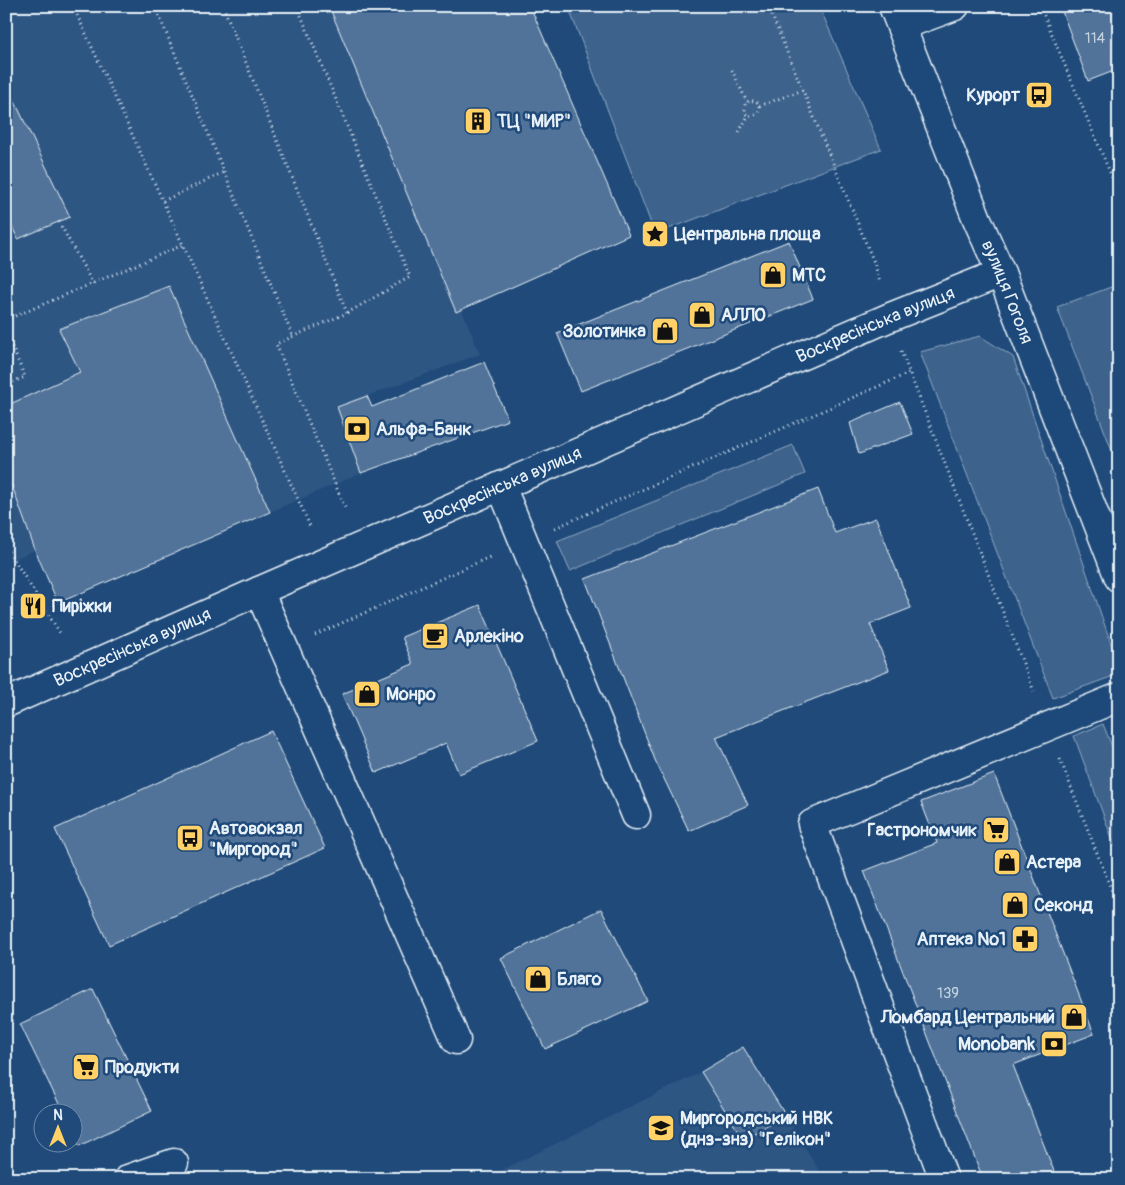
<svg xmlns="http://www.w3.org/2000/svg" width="1125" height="1185" font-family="Pangolin,sans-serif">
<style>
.built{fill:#2e5683}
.green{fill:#3c628c;stroke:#92aac2}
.building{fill:#517399;stroke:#e8f1f8}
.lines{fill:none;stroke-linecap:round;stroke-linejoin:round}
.minor-casing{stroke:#e8f1f8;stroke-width:31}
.path{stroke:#e8f1f8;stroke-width:3;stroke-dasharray:1 4;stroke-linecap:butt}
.minor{stroke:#1f4a7a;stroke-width:28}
.labels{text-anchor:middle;stroke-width:5;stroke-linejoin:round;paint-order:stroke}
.number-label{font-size:15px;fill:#c2d2e0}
.poi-label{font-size:18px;font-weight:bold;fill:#e8f1f8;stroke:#1f4a7a;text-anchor:start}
.street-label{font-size:18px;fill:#e8f1f8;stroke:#1f4a7a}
</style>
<rect width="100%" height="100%" fill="#1f4a7a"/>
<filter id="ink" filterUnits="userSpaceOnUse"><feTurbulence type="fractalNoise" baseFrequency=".02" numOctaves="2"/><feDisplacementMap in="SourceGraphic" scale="10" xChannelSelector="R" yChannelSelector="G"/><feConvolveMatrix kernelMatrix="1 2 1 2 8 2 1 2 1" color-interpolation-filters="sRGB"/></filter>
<g filter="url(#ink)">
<g class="built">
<path d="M6,6H338L480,354L338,407L361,473L270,512L169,286L60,329L80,372L6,406Z"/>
<path d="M6,469L35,550L6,563Z"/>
<path d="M701,1072L743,1139L786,1116L824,1179H484Z"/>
</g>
<g class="green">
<path d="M568,6H819L881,149L655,234Z"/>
<path d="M1119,284V469L1057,307Z"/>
<path d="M980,336L1013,357L1119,667V674L1053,698L920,352Z"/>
<path d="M793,445L805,474L570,571L557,541Z"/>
<path d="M1103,724L1119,764V857L1074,736Z"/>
</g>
<g class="building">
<path d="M329,6H530L629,235L456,312Z"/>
<path d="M1060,6H1119V69L1088,81Z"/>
<path d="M6,83L70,217L18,239L6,214Z"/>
<path d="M789,241L813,299L581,391L557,333Z"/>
<path d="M169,286L270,512L58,603L35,550L6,469V406L80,372L59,329Z"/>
<path d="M484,362L508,420L361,473L337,407L367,396L372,407Z"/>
<path d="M900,402L913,434L859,454L850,423Z"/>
<path d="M818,489L835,533L876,518L911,608L870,624L889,670L716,737L748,805L689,831L655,760L585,579Z"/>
<path d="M480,605L538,741L459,774L446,743L376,773L342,694L413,664L402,637Z"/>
<path d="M271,731L325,848L109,945L55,829Z"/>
<path d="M994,774L1094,1034L1013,1065L1057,1179H983L864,871L937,843L921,802Z"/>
<path d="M601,909L648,1001L545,1049L501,958Z"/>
<path d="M93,989L152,1111L79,1146L72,1133V1112H63L20,1024Z"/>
<path d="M743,1047L786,1116L743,1139L701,1072Z"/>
</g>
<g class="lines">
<g class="minor-casing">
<g id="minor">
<path id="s1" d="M893,6L977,219L1001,273L1119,578"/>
<path d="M901,26L955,6"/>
<path d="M501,486L636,815"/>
<path d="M259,591L456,1040"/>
<path id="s2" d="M6,703L259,591L888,318L1001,273"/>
<path d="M128,1179L174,1163"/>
<path d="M944,1179L812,824L1119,697"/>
</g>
</g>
<g class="path">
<path d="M73,6L183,245L310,526"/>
<path d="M155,6L293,337"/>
<path d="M223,6L347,313L276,344L346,510"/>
<path d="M297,6L410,277L347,313"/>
<path d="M768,6L875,265L880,283"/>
<path d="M1040,6L1119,194"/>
<path d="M732,70L747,102"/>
<path d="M759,106V111L754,116H748L745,113V104L750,100L757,102L759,106L803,90"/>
<path d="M739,132L748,116"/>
<path d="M163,201L224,172"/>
<path d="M59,222L93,284"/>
<path d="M6,320L183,245"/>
<path d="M6,333L25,377L6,385"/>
<path d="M901,351L1035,694"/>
<path d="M555,528L909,373"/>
<path d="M6,547L60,633"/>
<path d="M315,635L492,556"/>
<path d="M1060,759L1119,909"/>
</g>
<use href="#minor" class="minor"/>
</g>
</g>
<defs>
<g id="bus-square" transform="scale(1.4375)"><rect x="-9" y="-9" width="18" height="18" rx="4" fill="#ffd166" stroke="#1f4a7a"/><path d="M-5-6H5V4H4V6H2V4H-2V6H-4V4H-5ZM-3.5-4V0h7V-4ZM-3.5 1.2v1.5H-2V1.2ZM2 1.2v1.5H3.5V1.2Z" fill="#111"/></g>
<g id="building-square" transform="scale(1.4375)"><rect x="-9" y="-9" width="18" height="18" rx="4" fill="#ffd166" stroke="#1f4a7a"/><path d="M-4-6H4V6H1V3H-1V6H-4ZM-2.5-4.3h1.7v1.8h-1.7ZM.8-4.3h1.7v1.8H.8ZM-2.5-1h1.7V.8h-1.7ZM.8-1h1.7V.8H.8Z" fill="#111"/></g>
<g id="sight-square" transform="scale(1.4375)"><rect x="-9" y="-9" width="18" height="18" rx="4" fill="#ffd166" stroke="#1f4a7a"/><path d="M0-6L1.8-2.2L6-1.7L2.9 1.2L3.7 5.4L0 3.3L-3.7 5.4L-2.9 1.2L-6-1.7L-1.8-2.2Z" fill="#111"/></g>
<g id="shop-square" transform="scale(1.4375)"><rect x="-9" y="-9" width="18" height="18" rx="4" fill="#ffd166" stroke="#1f4a7a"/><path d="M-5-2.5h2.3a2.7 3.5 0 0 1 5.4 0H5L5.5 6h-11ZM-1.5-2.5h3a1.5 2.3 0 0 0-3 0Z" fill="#111"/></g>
<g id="bank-square" transform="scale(1.4375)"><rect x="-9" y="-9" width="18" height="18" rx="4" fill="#ffd166" stroke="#1f4a7a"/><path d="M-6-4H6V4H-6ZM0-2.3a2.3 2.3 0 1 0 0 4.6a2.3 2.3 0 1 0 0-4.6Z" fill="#111"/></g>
<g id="restaurant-square" transform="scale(1.4375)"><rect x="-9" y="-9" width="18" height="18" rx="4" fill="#ffd166" stroke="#1f4a7a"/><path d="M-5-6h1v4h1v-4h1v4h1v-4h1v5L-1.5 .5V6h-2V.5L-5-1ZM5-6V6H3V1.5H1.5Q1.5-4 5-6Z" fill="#111"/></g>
<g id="cafe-square" transform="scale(1.4375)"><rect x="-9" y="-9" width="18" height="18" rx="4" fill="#ffd166" stroke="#1f4a7a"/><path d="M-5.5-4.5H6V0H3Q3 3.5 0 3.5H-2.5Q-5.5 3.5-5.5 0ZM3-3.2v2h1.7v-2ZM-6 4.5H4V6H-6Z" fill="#111"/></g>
<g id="supermarket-square" transform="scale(1.4375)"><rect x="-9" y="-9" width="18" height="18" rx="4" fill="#ffd166" stroke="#1f4a7a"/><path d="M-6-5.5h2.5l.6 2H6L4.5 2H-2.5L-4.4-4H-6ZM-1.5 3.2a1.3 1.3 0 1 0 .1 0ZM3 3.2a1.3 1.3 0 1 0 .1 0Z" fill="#111"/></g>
<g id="pharmacy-square" transform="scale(1.4375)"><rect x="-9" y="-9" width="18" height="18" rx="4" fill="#ffd166" stroke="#1f4a7a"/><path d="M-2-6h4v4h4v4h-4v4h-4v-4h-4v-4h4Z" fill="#111"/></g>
<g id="school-square" transform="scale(1.4375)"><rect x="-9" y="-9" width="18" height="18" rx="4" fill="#ffd166" stroke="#1f4a7a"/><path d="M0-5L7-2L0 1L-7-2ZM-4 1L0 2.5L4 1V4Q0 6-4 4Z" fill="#111"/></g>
</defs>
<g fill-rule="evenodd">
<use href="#bus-square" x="1039" y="95"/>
<use href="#building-square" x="478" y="121"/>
<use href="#sight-square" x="655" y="234"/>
<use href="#shop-square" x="773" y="275"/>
<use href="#shop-square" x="702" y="315"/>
<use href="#shop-square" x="665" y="331"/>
<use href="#bank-square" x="357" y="429"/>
<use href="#restaurant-square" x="33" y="606"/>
<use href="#cafe-square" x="435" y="636"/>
<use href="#shop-square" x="367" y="694"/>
<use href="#supermarket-square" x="996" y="830"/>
<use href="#bus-square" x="190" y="838"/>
<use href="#shop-square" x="1007" y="862"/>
<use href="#shop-square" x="1015" y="905"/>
<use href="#pharmacy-square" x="1025" y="939"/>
<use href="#shop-square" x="538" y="979"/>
<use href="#shop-square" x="1074" y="1017"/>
<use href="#bank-square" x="1054" y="1044"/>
<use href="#supermarket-square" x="86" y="1067"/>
<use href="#school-square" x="661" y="1128"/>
</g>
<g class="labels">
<g class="number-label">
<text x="1095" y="43">114</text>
<text x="948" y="998">139</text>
</g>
<g class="poi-label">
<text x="1020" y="101" text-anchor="end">Курорт</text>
<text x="497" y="127">ТЦ "МИР"</text>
<text x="674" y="240">Центральна площа</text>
<text x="792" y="281">МТС</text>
<text x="721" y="321">АЛЛО</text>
<text x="646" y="337" text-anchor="end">Золотинка</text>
<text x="376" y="435">Альфа-Банк</text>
<text x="52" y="612">Пиріжки</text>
<text x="454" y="642">Арлекіно</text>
<text x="386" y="700">Монро</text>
<text x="209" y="834">Автовокзал<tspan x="209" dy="21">"Миргород"</tspan></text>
<text x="977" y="836" text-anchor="end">Гастрономчик</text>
<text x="1026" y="868">Астера</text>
<text x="1034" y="911">Секонд</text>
<text x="1006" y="945" text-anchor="end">Аптека №1</text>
<text x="557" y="985">Благо</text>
<text x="1055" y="1023" text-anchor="end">Ломбард Центральний</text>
<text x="1035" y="1050" text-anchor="end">Monobank</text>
<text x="105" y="1073">Продукти</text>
<text x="680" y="1124">Миргородський НВК<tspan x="680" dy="21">(днз-знз) "Гелікон"</tspan></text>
</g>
<g class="street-label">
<text dy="6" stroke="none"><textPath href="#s1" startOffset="308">вулиця Гоголя</textPath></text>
<text dy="6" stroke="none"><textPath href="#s2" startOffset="948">Воскресінська вулиця</textPath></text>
<text dy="6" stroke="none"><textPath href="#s2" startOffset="542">Воскресінська вулиця</textPath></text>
<text dy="6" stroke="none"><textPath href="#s2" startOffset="138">Воскресінська вулиця</textPath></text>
</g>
</g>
<rect width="1125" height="1185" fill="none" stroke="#1f4a7a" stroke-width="25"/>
<rect x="12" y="12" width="1100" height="1160" fill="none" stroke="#e8f1f8" stroke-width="2" filter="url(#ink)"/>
<g transform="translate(58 1128)"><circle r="24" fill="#1f4a7a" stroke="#6f8dac"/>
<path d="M0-4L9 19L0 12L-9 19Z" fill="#ffd166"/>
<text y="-8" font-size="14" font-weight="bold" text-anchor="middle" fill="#e8f1f8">N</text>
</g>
</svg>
